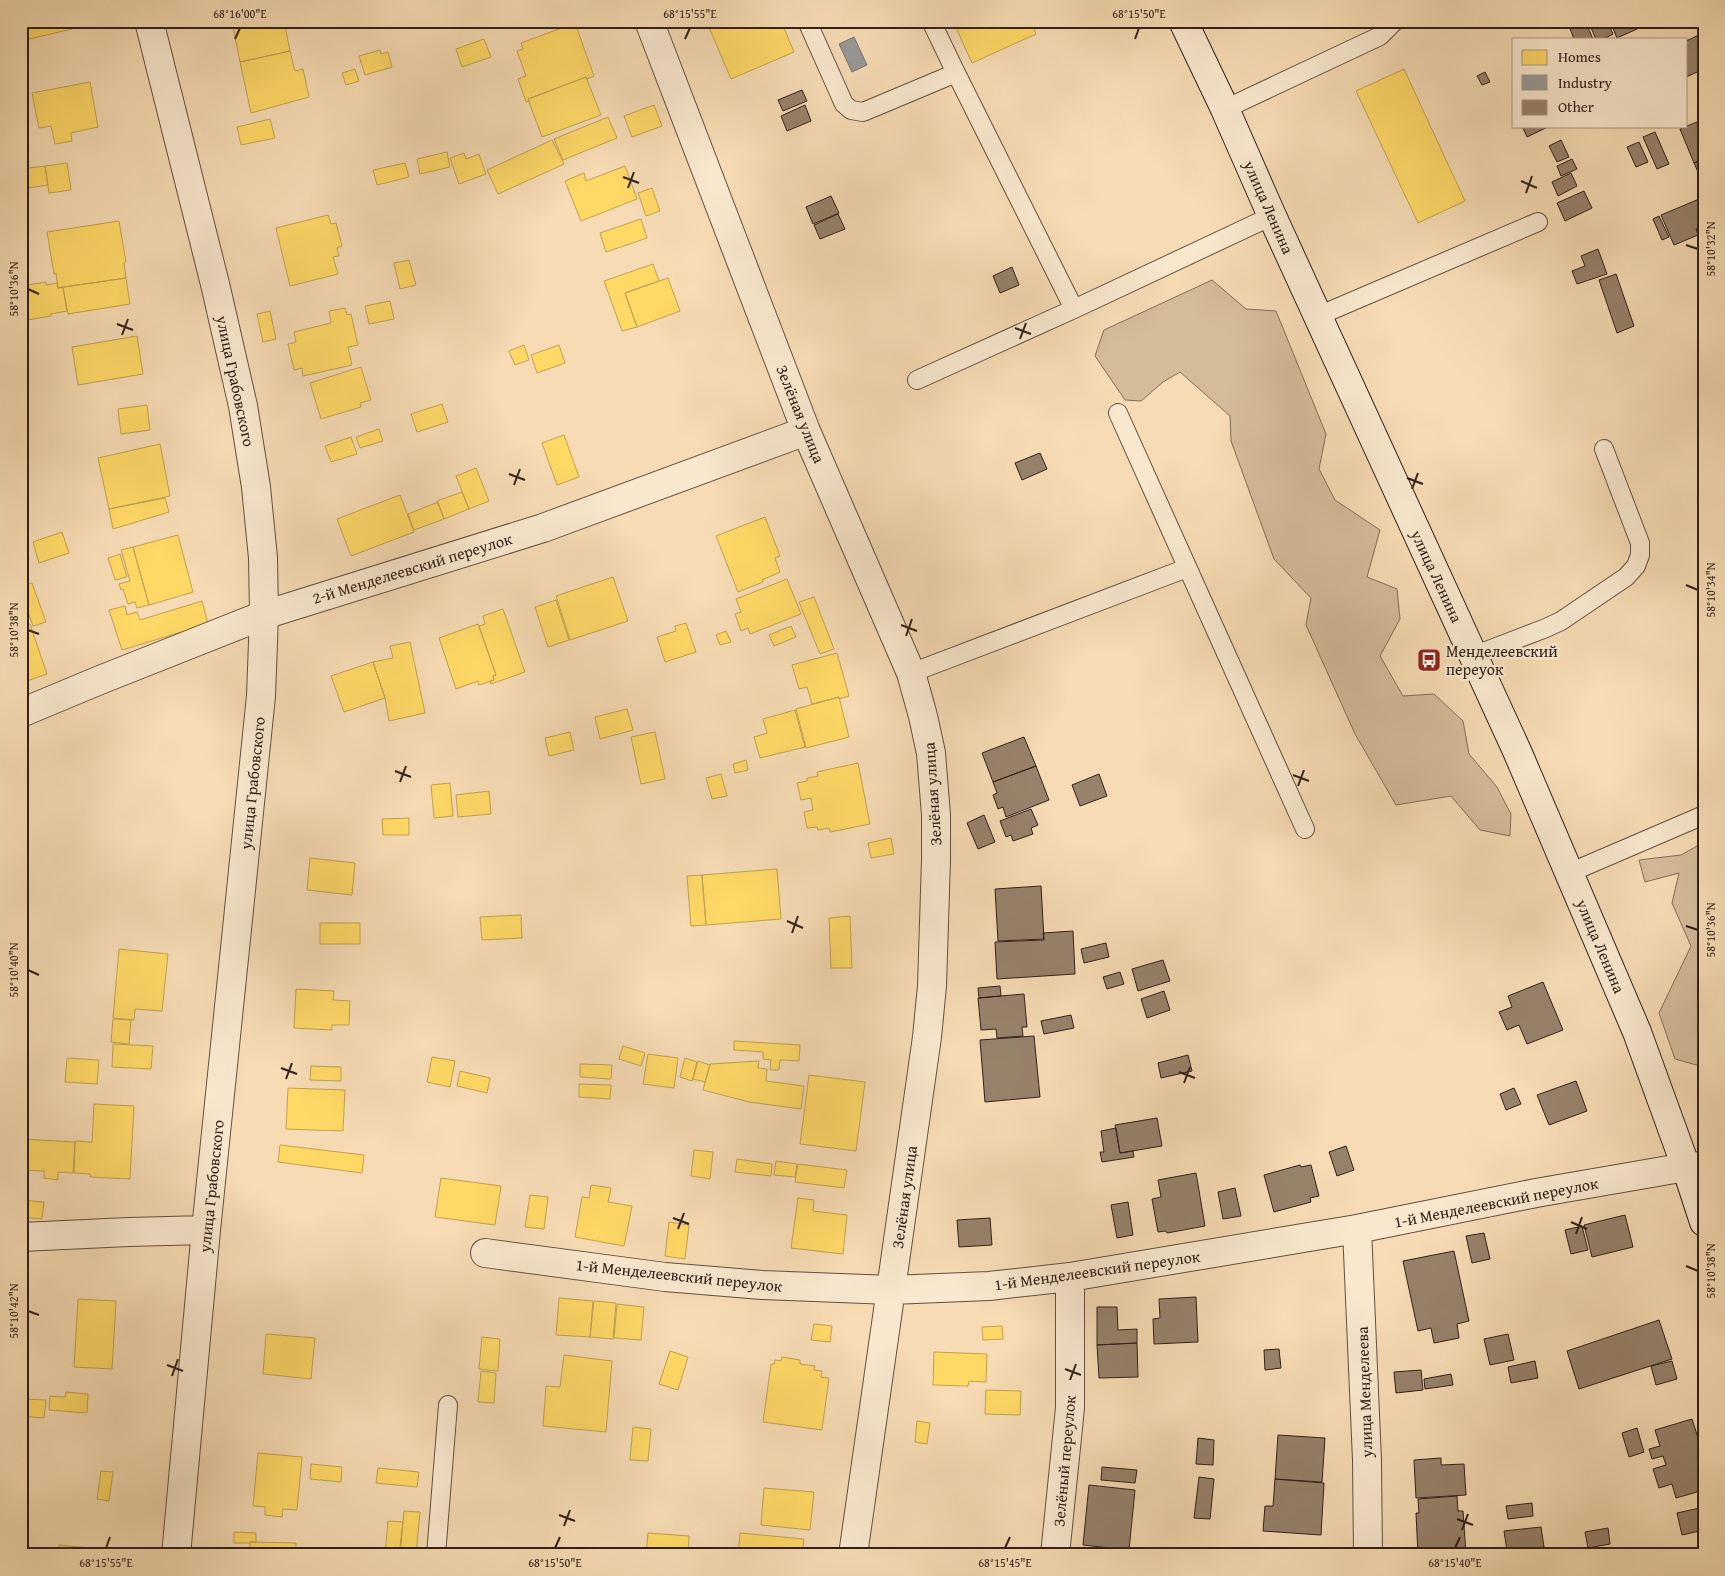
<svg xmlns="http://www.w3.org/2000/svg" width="1725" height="1576" font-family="'Gentium Book Plus',serif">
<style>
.green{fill:#d4bb9a;stroke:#826e5a}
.homes{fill:#ffd966;stroke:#c1a250}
.industry{fill:#999;stroke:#7a7573}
.building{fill:#97826b;stroke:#30211b}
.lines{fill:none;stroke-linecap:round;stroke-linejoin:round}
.service-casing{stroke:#625041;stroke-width:20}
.minor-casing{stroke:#625041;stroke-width:30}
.secondary-casing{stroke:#30211b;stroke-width:30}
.service{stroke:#f9e8ce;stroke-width:18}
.minor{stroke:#f9e8ce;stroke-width:28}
.secondary{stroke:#f9e8ce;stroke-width:28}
.ticks{fill:none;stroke:#30211b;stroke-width:2}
.labels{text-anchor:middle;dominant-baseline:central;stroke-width:5;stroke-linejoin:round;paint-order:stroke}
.street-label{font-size:16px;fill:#30211b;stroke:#f9e8ce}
.poi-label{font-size:16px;fill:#30211b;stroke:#f9e8ce;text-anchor:start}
.neatline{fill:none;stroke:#30211b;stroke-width:2}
.ticks-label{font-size:12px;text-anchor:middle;fill:#30211b}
</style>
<rect width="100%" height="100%" fill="#f6dbb4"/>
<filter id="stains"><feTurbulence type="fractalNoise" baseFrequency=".004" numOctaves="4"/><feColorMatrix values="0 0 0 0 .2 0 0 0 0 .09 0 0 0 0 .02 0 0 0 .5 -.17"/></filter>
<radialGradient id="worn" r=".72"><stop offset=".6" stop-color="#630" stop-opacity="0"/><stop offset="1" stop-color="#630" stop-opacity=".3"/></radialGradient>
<path class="green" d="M1212 280 1246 309 1276 311 1326 434 1319 469 1335 500 1380 530 1367 577 1397 589 1400 619 1380 656 1403 696 1434 694 1463 721 1469 754 1497 787 1511 814 1510 836 1480 830 1451 796 1396 805 1355 734 1306 625 1311 598 1274 559 1231 441 1230 416 1180 372 1163 382 1141 401 1125 400 1095 356 1104 330Z
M1704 842V1120L1699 1112 1700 1066 1675 1059 1659 1013 1691 946 1672 903 1679 873 1645 882 1639 860 1681 855Z"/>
<path class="homes" d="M21 21H70L72 29 21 41Z
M237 21H284L290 51 240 62 232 22Z
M698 21H781L794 52 731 79 708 25 701 29Z
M953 21H1031L1036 34 972 63Z
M575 23 594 76 587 79 586 77 528 99 529 101 526 102 518 79 526 76 517 51 523 49 521 43Z
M484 39 491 57 462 67 456 49Z
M380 50 381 54 388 52 392 67 365 75 359 56Z
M290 51 295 71 303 69 309 97 251 113 240 62Z
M355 69 359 81 346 85 342 73Z
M1404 69 1465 201 1418 223 1356 91Z
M586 77 601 115 542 137 528 99Z
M90 82 98 127 71 133 72 141 55 144 51 126 39 128 32 93Z
M654 105 662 126 632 137 624 116Z
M608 117 617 138 563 160 554 139Z
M270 119 275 138 241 145 237 127Z
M552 140 564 164 498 194 487 170Z
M447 152 450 167 420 174 417 159Z
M464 153 466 159 479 154 486 174 459 184 450 158Z
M67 163 71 190 49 193 45 166Z
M405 163 409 177 377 185 373 170Z
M45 166 48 185 21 189V169Z
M625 166 637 199 581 221 565 181 584 173 586 181Z
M652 188 660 211 646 216 638 193Z
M328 215 331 224 336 223 342 246 337 248 339 256 333 257 338 274 290 286 276 228Z
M641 219 647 238 606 252 600 233Z
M119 221 126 262 124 263 126 278 58 288 56 273 54 274 47 232Z
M409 260 416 285 400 289 394 263Z
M653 264 659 281 625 293 637 327 622 331 604 281Z
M126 278 130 304 68 314 63 287Z
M668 278 680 311 637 327 625 293Z
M46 282V285L57 283 58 288 63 287 67 311 51 314V316L22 321 21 286Z
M390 301 394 319 369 324 365 306Z
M345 308 347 315 351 314 358 345 348 347 352 365 303 376 302 368 294 370 288 344 296 342 294 332 331 323 329 311Z
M270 311 276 339 263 342 257 314Z
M137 336 143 374 78 385 72 347Z
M524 345 529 360 515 365 509 351Z
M559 345 565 363 537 373 531 355Z
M361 367 371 400 360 403 361 407 321 419 310 383Z
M442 404 448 422 417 432 411 414Z
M147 405 150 430 121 434 118 409Z
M379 429 383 441 360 448 356 437Z
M564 435 579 477 557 485 542 443Z
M351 437 357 454 331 462 325 446Z
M160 444 170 496 109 509 98 458Z
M476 468 489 501 469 509 456 476Z
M462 492 469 509 444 519 437 501Z
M400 495 414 532 351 556 337 519Z
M165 498 169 512 113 529 109 509Z
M438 502 444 519 414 530 408 514Z
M765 517 780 556 775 558 780 572 762 580 763 582 738 592 716 536Z
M62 532 69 553 39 563 33 542Z
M178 535 193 592 149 605 133 547Z
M21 538 29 560 21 563Z
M133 547 149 605 137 608 135 602 128 604 123 589 121 590 119 584 130 581 121 550Z
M120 554 127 577 115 580 108 558Z
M613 577 628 621 570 640 556 596Z
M787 579 801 614 750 634 748 628 741 631 735 614 741 612 736 599Z
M32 583 46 622 33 626 21 592V586Z
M814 597 834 649 820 654 799 602Z
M556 600 569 640 548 647 535 607Z
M202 601 208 624 122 650 109 610 125 606 127 615 137 612 140 620Z
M503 609 525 672 491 684 490 681 494 680 493 676 496 675 479 626 485 624 483 616Z
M686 623 696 652 665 662 657 637 676 631 675 626Z
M30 624 47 674 21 683V627Z
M478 624 496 675 493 676 494 680 479 685 478 681 456 689 439 638Z
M791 626 796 637 774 646 769 635Z
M726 631 731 642 720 645 716 635Z
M410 642 425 713 389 721 385 698 373 662 393 658 390 646Z
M837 653 849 696 839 699V697L812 704 807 687 799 689 792 665Z
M373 662 385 698 344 712 331 676Z
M839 697 849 737 806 748 796 709Z
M627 709 633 730 600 739 595 717Z
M795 710 805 747 760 758 754 737 767 733 763 719Z
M570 732 574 750 549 756 545 738Z
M655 732 665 779 641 784 631 737Z
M746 760 748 770 735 773 733 764Z
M858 763 870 824 830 832 829 828 818 830 817 827 807 828 804 812 813 810 811 798 801 800 797 783 807 781V778L818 776 817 772Z
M721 774 727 796 712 799 706 778Z
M450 783 453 816 434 818 431 785Z
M489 791 491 814 458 817 456 795Z
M409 818V835H383L382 819Z
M891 838 894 854 871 858 868 843Z
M310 858 355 863 352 895 307 890Z
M777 869 781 919 706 925 702 875Z
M702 875 706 925 691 926 687 876Z
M521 915 522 938 482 940 480 917Z
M850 916 852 968H831L829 918Z
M320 923H360V944H320Z
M119 949 168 954 162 1011 135 1009 134 1020 113 1018Z
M296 989 334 991 333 1000 350 1001 349 1025H332V1030L294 1028Z
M113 1019 131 1020 129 1044 111 1042Z
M734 1041 800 1045 799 1061 780 1060 779 1070H770L771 1060 763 1059V1052L734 1050Z
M113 1044 153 1046 151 1069 112 1067Z
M623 1046 645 1053 641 1066 619 1059Z
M648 1054 678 1058 674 1088 643 1084Z
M432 1057 455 1061 450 1087 427 1082Z
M67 1058 99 1060 97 1084 65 1082Z
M685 1058 697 1062 692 1081 680 1077Z
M698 1061 710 1065 705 1082 693 1079Z
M759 1061 758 1068 767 1069 766 1081 804 1086 801 1109 749 1102 703 1090 710 1064Z
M580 1064 612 1065 611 1079 580 1077Z
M311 1066 341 1067V1081L310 1080Z
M460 1071 490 1078 487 1093 457 1086Z
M809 1075 865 1082 856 1151 800 1144Z
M579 1084 611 1085 610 1099 579 1097Z
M288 1088 345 1090 343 1131 286 1129Z
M94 1104 134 1106 130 1179 90 1177V1174L74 1173 75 1141 92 1142Z
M21 1139 75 1142 73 1173 58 1172V1180L44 1178V1171L21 1170Z
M280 1145 364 1155 362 1173 278 1162Z
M694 1150 713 1152 710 1179 691 1176Z
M737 1159 772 1164 771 1176 735 1172Z
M776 1161 797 1164 795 1177 774 1175Z
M798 1164 847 1170 844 1188 795 1182Z
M441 1178 501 1186 495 1225 435 1217Z
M591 1185 611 1188 608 1202 632 1206 624 1246 575 1237 582 1197 589 1198Z
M530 1195 548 1197 544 1229 525 1227Z
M798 1198 814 1200 813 1211 847 1215 843 1254 791 1248Z
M21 1200 44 1202 42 1219 21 1217Z
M669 1222 689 1225 685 1259 665 1256Z
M559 1298 593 1301 590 1337 556 1335Z
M78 1299 116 1301 112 1369 74 1367Z
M594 1301 616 1303 613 1339 590 1337Z
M617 1304 644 1307 641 1340 614 1338Z
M814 1324 832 1326 830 1342 811 1340Z
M1002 1326 1003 1339 983 1340 982 1327Z
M266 1334 315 1338 311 1379 263 1374Z
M482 1337 500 1339 498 1371 479 1369Z
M670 1351 688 1357 678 1390 659 1384Z
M934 1352 987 1354 986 1382 969 1381 968 1386 933 1385Z
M564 1355 612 1361 606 1432 543 1426 546 1386 560 1387Z
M782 1357 800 1360V1364L815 1366 814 1370 822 1371 821 1377 829 1378 822 1430 763 1422 771 1364H774L775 1360 781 1361Z
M481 1371 496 1373 494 1403 478 1402Z
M986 1390 1021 1391 1020 1415 985 1414Z
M66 1392 88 1394 87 1413 49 1410 50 1396 65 1397Z
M21 1399 46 1400 44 1418 21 1416Z
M917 1421 930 1423 927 1444 915 1442Z
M633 1427 651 1429 648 1461 630 1460Z
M258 1453 302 1457 297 1510 283 1509 282 1517 265 1515V1507L253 1506Z
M311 1464 342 1467 341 1482 310 1479Z
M378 1468 419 1472 417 1487 376 1483Z
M101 1471 113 1472 109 1501 97 1499Z
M764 1488 814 1492 810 1530 761 1525Z
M404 1511 420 1512 416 1555H400Z
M388 1521 403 1522 399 1555H385Z
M234 1532 256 1533V1542H250V1543H234Z
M648 1533 689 1536 688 1555H646Z
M740 1533 804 1539 802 1555H738Z
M250 1542 296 1543V1555H250Z
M59 1545 101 1549 100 1555H58Z
M1003 1548 1035 1552V1555H1002Z"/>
<path class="industry" d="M854 37 867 65 852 72 839 44Z"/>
<path class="building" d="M1579 21H1585L1593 39H1574L1569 26Z
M1588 21H1607L1613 34 1604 39H1596Z
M1610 21H1647L1648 24 1617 38Z
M1699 35 1704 45V69L1686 77V41Z
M1485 72 1490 82 1482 85 1477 76Z
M802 90 807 101 783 111 778 100Z
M805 105 811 121 787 131 781 116Z
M1704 119V159L1694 163 1680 129Z
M1522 126H1550L1527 137Z
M1655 132 1669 164 1657 169 1643 137Z
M1561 140 1569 157 1557 162 1549 146Z
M1639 142 1648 162 1636 167 1627 147Z
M1572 159 1577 169 1561 176 1557 166Z
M1704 159V185L1694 163Z
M1571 173 1577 186 1558 196 1552 182Z
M1584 191 1592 208 1565 221 1557 203Z
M831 196 839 213 813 224 806 207Z
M1704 197V226L1696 229 1698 235 1674 245 1661 215Z
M838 214 845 229 820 239 814 225Z
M1659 216 1669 237 1662 240 1653 219Z
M1598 249 1607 274 1577 284 1572 271 1585 266 1581 256Z
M1012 267 1019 285 1000 293 993 276Z
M1616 274 1634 326 1617 333 1599 280Z
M1040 453 1047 469 1022 480 1015 463Z
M1431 650 1437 665 1425 670 1419 655Z
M1024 737 1036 766 993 782 982 753Z
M1036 766 1049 800 1006 817 1003 807 998 809 993 795 997 793 993 782Z
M1099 774 1107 796 1080 806 1072 785Z
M1031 809 1038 825 1031 828 1033 834 1013 841 1011 835 1006 837 1000 821Z
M984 815 995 842 978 849 967 823Z
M1041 886 1044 939 998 941 995 889Z
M1073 931 1075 974 997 979 995 942 1044 940 1043 933Z
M1106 943 1109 957 1084 963 1081 949Z
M1163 960 1170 981 1138 991 1132 969Z
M1120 972 1124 984 1107 989 1103 977Z
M1543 982 1563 1030 1527 1044 1519 1025 1507 1030 1499 1012 1512 1007 1508 996Z
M1000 986 1001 996 979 998 978 988Z
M1164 991 1170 1010 1147 1018 1141 999Z
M1024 994 1027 1027H1022L1023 1036 997 1038 996 1029 981 1030 978 998Z
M1071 1015 1074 1028 1044 1034 1041 1021Z
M1034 1036 1040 1097 985 1102 980 1040Z
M1188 1055 1192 1071 1161 1078 1158 1063Z
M1576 1081 1587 1111 1549 1125 1537 1095Z
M1514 1088 1521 1104 1506 1110 1500 1094Z
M1157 1118 1162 1146 1120 1153 1115 1125Z
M1116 1128 1120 1153 1133 1151 1134 1157 1102 1162 1100 1152H1104L1101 1131Z
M1346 1146 1354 1170 1337 1176 1329 1152Z
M1300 1165 1301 1167 1311 1165 1319 1196 1310 1198 1311 1202 1274 1212 1264 1175Z
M1196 1173 1205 1226 1167 1233 1166 1231 1158 1232 1152 1199 1161 1197 1158 1180Z
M1235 1188 1241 1216 1223 1219 1218 1192Z
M1128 1202 1133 1235 1117 1238 1111 1205Z
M1625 1215 1633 1247 1592 1257 1584 1225Z
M990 1218 992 1245 959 1247 957 1220Z
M1582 1226 1588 1250 1571 1254 1565 1230Z
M1484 1233 1490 1259 1472 1263 1466 1236Z
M1454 1251 1469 1321 1457 1324 1459 1338 1434 1343 1431 1328 1418 1331 1403 1261Z
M1196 1297 1198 1342 1154 1344 1153 1319 1160 1318 1159 1299Z
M1097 1307H1117L1118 1330 1137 1329V1343L1097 1345Z
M1659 1320 1672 1359 1579 1389 1567 1351Z
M1508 1334 1514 1360 1490 1365 1484 1339Z
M1137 1343 1138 1377 1099 1378 1097 1345Z
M1279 1349 1281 1368 1265 1370 1264 1350Z
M1535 1361 1538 1378 1511 1383 1508 1367Z
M1672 1361 1677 1379 1656 1385 1651 1366Z
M1421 1370 1423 1390 1396 1393 1394 1372Z
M1451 1374 1453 1385 1425 1389 1424 1379Z
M1692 1419 1704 1457V1490L1676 1498 1672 1484 1659 1488 1653 1469 1666 1465 1663 1456 1652 1459 1649 1449 1660 1446 1655 1430Z
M1637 1428 1644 1452 1629 1457 1622 1433Z
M1278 1435 1325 1438 1322 1482 1275 1479Z
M1198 1438 1214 1440 1213 1465 1196 1464Z
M1441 1458V1465L1464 1464 1466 1495 1416 1498 1414 1460Z
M1102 1467 1137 1470 1135 1483 1101 1480Z
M1199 1477 1214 1479 1210 1519 1194 1518Z
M1275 1479 1324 1483 1321 1535 1263 1531 1265 1506H1273Z
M1089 1485 1135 1490 1129 1550 1083 1545Z
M1457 1496 1458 1511H1463L1466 1554 1418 1555 1416 1513H1419L1418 1499Z
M1532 1503 1533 1516 1508 1519 1506 1506Z
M1704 1507V1530L1682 1535 1677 1513Z
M1541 1527 1544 1547 1507 1551 1504 1531Z
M1608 1528 1610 1544 1588 1548 1585 1532Z"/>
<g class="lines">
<g class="service-casing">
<path id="service" d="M807 21 844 104 851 110 863 112 956 73
M1225 109 1380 36 1395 21
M1074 309 1272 216
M1318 316 1538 222
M917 380 1074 309 956 73 931 21
M1118 413 1305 829
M1473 656 1546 628 1561 621 1626 577 1636 566 1640 555V543L1604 449
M911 673 1187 568
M1569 873 1704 815
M436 1555 448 1405"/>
</g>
<g class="minor-casing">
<path id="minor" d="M149 21 215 284 243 406 256 487 263 558 264 615 261 696 206 1230 176 1555
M649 21 806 431 911 673 923 716 931 753 936 815V860L932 986 927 1037 853 1555
M21 713 100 680 264 615 543 528 806 431
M1357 1229 1367 1460 1368 1555
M21 1237 129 1232 206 1230
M485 1253 665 1277 762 1285 891 1290 989 1286 1070 1277 1357 1229 1536 1193 1686 1167 1704 1166
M1055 1555 1070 1408V1277"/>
</g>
<g class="secondary-casing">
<path id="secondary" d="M1183 21 1225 109 1272 216 1517 751 1637 1032 1686 1167 1704 1222"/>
</g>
<use href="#service" class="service"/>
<use href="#minor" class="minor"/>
<use href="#secondary" class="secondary"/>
</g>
<path class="ticks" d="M235 39 240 28M685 39 690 28M1135 39 1139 28M623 177 639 183M1521 181 1537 188M628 188 634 172M1526 193 1532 176M1686 245 1698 249M28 289 39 294M117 324 133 330M1015 328 1031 334M122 335 128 319M1020 339 1026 323M509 474 525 480M1407 478 1423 484M514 485 520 469M1412 489 1418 473M1686 585 1698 590M901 625 917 631M28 630 39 634M906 636 912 619M395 771 411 777M1293 775 1309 781M400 782 406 766M1298 786 1304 770M787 921 803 928M1686 926 1698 930M792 933 798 916M28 970 39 975M281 1068 297 1074M1179 1072 1195 1078M286 1079 292 1063M1184 1083 1190 1067M673 1218 689 1224M1571 1222 1587 1229M678 1229 684 1213M1576 1234 1582 1217M1686 1266 1698 1271M28 1311 39 1315M167 1365 183 1371M1065 1369 1081 1375M172 1376 178 1359M1070 1380 1076 1364M559 1515 575 1521M1457 1519 1473 1525M564 1526 570 1510M1462 1530 1468 1514M106 1548 110 1537M555 1548 560 1537M1005 1548 1010 1537M1455 1548 1460 1537"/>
<defs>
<g id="bus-square" transform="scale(1.25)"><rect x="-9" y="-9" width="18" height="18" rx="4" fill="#8f2418" stroke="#f9e8ce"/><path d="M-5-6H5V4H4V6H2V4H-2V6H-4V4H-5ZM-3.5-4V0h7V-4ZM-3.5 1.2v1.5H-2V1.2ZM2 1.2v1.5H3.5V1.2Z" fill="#fff"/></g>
</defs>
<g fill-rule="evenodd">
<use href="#bus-square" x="1429" y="660"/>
</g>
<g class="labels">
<g class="street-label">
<text transform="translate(1269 207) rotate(66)">улица Ленина</text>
<text transform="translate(236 381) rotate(78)">улица Грабовского</text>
<text transform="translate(801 414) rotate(68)">Зелёная улица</text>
<text transform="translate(412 568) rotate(-17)">2-й Менделеевский переулок</text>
<text transform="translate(1437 576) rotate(65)">улица Ленина</text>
<text transform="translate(252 783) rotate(-84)">улица Грабовского</text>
<text transform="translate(932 794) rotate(-94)">Зелёная улица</text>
<text transform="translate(1601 946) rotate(67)">улица Ленина</text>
<text transform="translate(211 1186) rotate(-84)">улица Грабовского</text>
<text transform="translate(904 1197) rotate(-82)">Зелёная улица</text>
<text transform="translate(1496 1202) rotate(-11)">1-й Менделеевский переулок</text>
<text transform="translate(1097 1270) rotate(-8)">1-й Менделеевский переулок</text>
<text transform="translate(679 1275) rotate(6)">1-й Менделеевский переулок</text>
<text transform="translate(1364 1392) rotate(-92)">улица Менделеева</text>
<text transform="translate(1064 1461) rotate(-85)">Зелёный переулок</text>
</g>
<g class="poi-label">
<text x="1446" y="651">Менделеевский<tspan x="1446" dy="18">переуок</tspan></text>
</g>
</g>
<rect width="1725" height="1576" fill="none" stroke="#f6dbb4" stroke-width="55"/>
<rect x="1512" y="38" width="175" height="90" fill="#f9e8ce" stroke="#a99886"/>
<rect x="1522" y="50" width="25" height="15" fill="#ffd966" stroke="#a99886"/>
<text x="1558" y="62" font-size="15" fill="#30211b">Homes</text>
<rect x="1522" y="75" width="25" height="15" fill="#999999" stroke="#a99886"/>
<text x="1558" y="88" font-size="15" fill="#30211b">Industry</text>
<rect x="1522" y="100" width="25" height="15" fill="#97826b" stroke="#a99886"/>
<text x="1558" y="112" font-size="15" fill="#30211b">Other</text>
<rect x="28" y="28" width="1670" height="1520" class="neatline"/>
<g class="ticks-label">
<text x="240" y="18">68°16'00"E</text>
<text x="690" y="18">68°15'55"E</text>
<text x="1139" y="18">68°15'50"E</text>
<text transform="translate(1711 249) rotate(-90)" y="4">58°10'32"N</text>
<text transform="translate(14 289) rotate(-90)" y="4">58°10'36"N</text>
<text transform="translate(1711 590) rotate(-90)" y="4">58°10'34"N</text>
<text transform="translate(14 630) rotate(-90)" y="4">58°10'38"N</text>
<text transform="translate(1711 930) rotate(-90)" y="4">58°10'36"N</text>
<text transform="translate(14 970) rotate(-90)" y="4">58°10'40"N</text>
<text transform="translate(1711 1271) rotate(-90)" y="4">58°10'38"N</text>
<text transform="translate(14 1311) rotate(-90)" y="4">58°10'42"N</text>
<text x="106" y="1567">68°15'55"E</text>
<text x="555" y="1567">68°15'50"E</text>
<text x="1005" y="1567">68°15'45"E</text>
<text x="1455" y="1567">68°15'40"E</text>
</g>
<rect width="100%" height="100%" filter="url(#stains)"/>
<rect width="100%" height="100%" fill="url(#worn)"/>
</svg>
